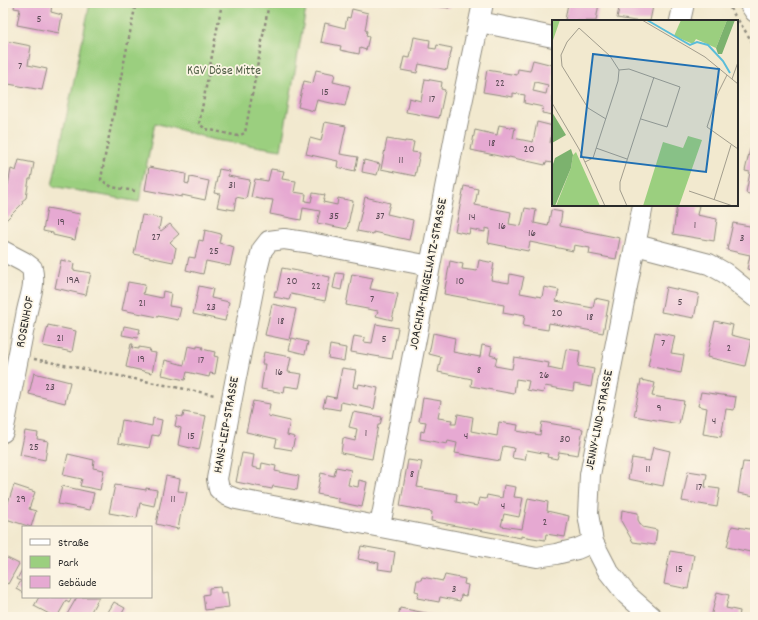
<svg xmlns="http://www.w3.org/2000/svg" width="758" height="620" font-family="Dekko,sans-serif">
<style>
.green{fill:#9bcf7f;stroke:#637d55}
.building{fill:#e6a9d2;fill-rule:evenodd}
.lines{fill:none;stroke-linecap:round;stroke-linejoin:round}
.minor-casing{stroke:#8e8a7d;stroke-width:22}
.path{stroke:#8e8a7d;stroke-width:2.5;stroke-dasharray:3 3;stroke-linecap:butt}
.minor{stroke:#fff;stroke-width:20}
.labels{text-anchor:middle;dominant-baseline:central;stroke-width:3.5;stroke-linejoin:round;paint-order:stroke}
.number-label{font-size:11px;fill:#5a4a55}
.park-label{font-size:13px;fill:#4d5c44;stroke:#fcf5e5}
.street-label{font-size:13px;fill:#2b2b2b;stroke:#fcf5e5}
.inset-river{fill:none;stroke:#5abdd9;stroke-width:2}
.inset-road{fill:none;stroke:#a29d8d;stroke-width:1}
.view{fill:#1f6fb2;fill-opacity:0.15;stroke:#1f6fb2;stroke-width:2}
.inset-edge{fill:none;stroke:#2b2b2b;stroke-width:2}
</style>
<rect width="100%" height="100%" fill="#fcf5e5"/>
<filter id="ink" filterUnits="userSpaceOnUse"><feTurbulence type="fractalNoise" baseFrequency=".025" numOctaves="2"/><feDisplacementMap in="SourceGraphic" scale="8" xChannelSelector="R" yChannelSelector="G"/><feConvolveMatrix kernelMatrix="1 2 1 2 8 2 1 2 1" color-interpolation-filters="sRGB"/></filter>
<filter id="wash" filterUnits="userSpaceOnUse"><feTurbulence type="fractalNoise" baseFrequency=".012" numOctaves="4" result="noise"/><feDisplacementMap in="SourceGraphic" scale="16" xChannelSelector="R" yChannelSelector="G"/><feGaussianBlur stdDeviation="0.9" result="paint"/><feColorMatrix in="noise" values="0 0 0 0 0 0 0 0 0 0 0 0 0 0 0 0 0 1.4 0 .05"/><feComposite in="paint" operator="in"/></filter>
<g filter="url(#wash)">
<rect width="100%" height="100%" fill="#f2e9cf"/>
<path class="green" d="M90 3H307L281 150 215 140 155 123 139 202 52 186Z"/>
<g id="blocks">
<path class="building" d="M15 3H52L51 12 62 15 59 33 17 25 20 9 14 8Z
M430 3H450L449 8 429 5Z
M526 3H537L536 6Z
M568 3H599L596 21H571L565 20Z
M620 3H639L653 6 650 21H635L617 18Z
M352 9 368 13 365 30 367 31 366 36 369 37 366 50 360 48 359 54 340 50 341 46 321 42 325 23 345 28 347 17 350 18Z
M414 37 430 40 429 48 436 49 437 45 452 48 447 70 419 64 417 73 401 70 404 57 410 58Z
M6 41 31 46 28 65 47 69 42 90 3 83V56Z
M533 60 553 65V115L542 113 543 107 524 103 525 95 513 93V97L483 92 487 70 517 75 518 69 530 71ZM535 82 548 85 546 94 533 91Z
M316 70 335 74 333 82 350 86 345 106 317 100 314 111 298 107 304 81 313 83Z
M425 79 442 82 441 89 445 90 439 118 406 112 409 98 421 101Z
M325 122 346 126 340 154 358 157 355 171 337 167 338 161 306 154 310 138 321 141Z
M537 122 553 126 550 143 553 144V163L546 162 545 165 509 157 508 158 471 150 475 130 497 135 499 125 515 128 513 138 533 142Z
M387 139 405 142V141L414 142 412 152 420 153 415 176 381 169Z
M750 149 755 151V188L753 195 746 193 750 172 745 171Z
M19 160 34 163 31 179H29L26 198 22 201 23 203 3 223V190L8 185 11 169 16 171Z
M364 160 380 164 377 175 362 172Z
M149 167 186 174 185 183 189 184 190 177 209 181 205 200 182 195V197L145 190Z
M219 169 229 171 228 176 250 180 246 199 236 197 234 210 217 207 220 194 214 193Z
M271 169 284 171 282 179 296 181 294 192 306 194 305 201 311 202 313 193 325 195 323 202 337 205 338 198 353 201 347 229 317 223 320 211 303 208 301 220 270 214 273 200 265 199V200L251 197 255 179 268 181Z
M464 186 478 189 475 205 511 212 509 224 521 226 525 208 536 210 534 223 548 226 551 210 562 212 560 226 620 238 616 259 589 254 590 248 574 245 573 251 530 242 528 251 488 243 490 229 485 228V232L470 229 469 234 455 231Z
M365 197 390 203 387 214 413 220 409 240 373 232V234L357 231Z
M677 205H699L697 215 717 219 714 241 673 234Z
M47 208 80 214 75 240 53 235V233L43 231Z
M142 215 161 218 159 229 161 231 170 224 179 234 170 242 176 248 173 262 134 254Z
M733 223 755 227V271L747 269 750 255 727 250Z
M205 230 221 234 219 243 234 247 230 266 206 261 203 274 186 270 189 257 195 258 199 240 203 241Z
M61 260 74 263 73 270 91 273 86 295 55 288Z
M479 260 494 263 491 280 509 283 510 274 524 277 520 293 542 297 544 287 559 290 556 301 593 308 595 298 609 301 603 333 549 323 548 330 523 326 525 315 514 313V315L503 313 504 305 444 294 450 261 463 264 462 269 477 271Z
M282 268 330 277 325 301 291 294 289 300 274 297 275 291H277Z
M336 273 344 274 341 290 333 288Z
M352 274 373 278 370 289 398 294 392 320 376 316 378 311 346 305Z
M128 282 145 285 143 294 162 298 163 291 171 293 169 306 181 308 178 320 158 316V317L122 310Z
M199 286 213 289 211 298 229 302 225 321 193 314Z
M666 287 699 294 694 318 661 312Z
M272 304 296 309 289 340 265 335Z
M715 321 733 325 731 335 751 340 745 366 707 357Z
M376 324 398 328 392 359 351 352 354 336 365 338 364 342 372 343Z
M48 325 76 331 72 352 43 346Z
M124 326 140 329 138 338 122 335Z
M655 332 675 336 671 353 684 355 681 373 648 366Z
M433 333 455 338 453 352 480 357 482 345 492 347 490 355 497 357 495 366 512 369 514 357 549 363 548 368 562 371 566 349 580 351 578 366 594 369 591 387 574 384 573 391 545 386 543 393 527 390 529 381 516 379 514 394 471 386 472 379 438 372 441 357 429 354Z
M292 338 308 342 305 354 289 350Z
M131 344H133L132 348 139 349V347L150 349 149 352 156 353 152 373 126 367Z
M330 345 346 348 344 361 328 358Z
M188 346 197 348V346L203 347 202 349 215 352 214 356 218 357 215 374 210 373 209 377 187 372 185 380 162 375 165 360 184 365Z
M264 352 291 357 288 372 302 374 299 388 285 386 284 393 261 389 265 364H262Z
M342 368 356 370 353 387 358 388 359 384 378 388 374 409 341 402 340 410 323 407 326 396 336 398Z
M34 373 70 382 65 403 29 394Z
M641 380 655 383 652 396 684 401 679 424 634 416Z
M701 392 736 397 734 410 726 409 721 437 703 434 707 408 698 406Z
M423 398 441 401 438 418 452 420 451 424H456L458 414 473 417 471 431 497 436 499 422 518 425 517 431 540 435 542 422 583 429 578 455 559 452 557 459 547 457 548 454 527 450 525 460 512 458 514 448 503 446 500 461 455 453 457 443 448 441 447 444 420 439 421 431 424 432 426 422 419 421Z
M253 401 270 404 268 416 290 421 287 435 295 437 292 450 275 447 277 439 246 432Z
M184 412 206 416 199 450 178 445 181 428 175 426 177 416 183 417Z
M353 412 382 417 380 425H378L372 459 341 453 343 438 355 441 357 429 349 427Z
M153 418 162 420 159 436 152 435 149 448 118 443 122 420 152 426Z
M25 431 38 433 37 439 48 441 45 460 20 455Z
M653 447 670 451 663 486 628 479 632 458 650 461Z
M242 453 254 455 252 467 261 469 262 463 276 466 275 471 299 476 297 490 273 486 272 489 236 482Z
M68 454 94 460 93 468 104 470 100 490 80 486 82 479 63 475Z
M408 460 422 462 417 487 457 494 456 502 477 506 479 498 486 499 487 495 502 498 504 485 516 487 514 497 523 498 519 517 504 514 501 526 522 529 528 498 548 502 547 511 569 516 565 537 546 534 545 540 521 536V538L431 521 432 512 400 506Z
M743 462 755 463V496L738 493Z
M336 467 351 470 348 485 358 487 359 480 367 482 362 507 338 502V498L317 494 321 473 334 476Z
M688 471 707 474 705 487 720 489 717 507 682 501Z
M166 476 180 479 178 491 187 492 184 507H182L178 529 156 524Z
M14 485 35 492 29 509 36 511 31 527 3 518Z
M115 485 146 490V488L157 490 154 506 140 503 137 518 109 513Z
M62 486 94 493 90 510 58 504Z
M622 510 638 513V520L642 527 657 530 655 545 633 542 621 521Z
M732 526 755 530V553L727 547Z
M361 546 395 552 392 571 378 569 379 563 358 559Z
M670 551 694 555 688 589 664 584Z
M3 556 19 564 8 584 3 581Z
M23 568V593L16 589 21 581 17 579Z
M445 575 465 579 464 584 468 585 466 596 461 595 460 601 440 597 439 602 417 598 419 592 415 591 417 580H421L422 577 443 581Z
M220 587 221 593 227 592 229 607 205 610 203 595 209 594V588Z
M717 592 729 595 726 608 740 611 739 617H711Z
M39 597H72L69 603 66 601 57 617H55L34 606Z
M77 597H99L88 617H68L66 616Z
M114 602 125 608 120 617H105Z
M400 608 441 616V617H398Z
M260 614 261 617H249V616Z"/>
</g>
</g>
<g filter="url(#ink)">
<use href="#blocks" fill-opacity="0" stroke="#8e8a7d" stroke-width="1"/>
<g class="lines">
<g class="minor-casing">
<path id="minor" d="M749 3 755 12
M680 21 684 3
M480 22 553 37
M643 205 590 475 588 514 593 542 608 571 627 595 652 617
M636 245 709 264 725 273 755 297
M3 251 24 262 32 268C36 287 29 298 26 316 19 355 11 393 3 432
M430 266 305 242 284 239 269 241 262 250 257 270 232 398 217 479 219 489 226 495 236 499 537 557 556 554 577 549 593 542
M380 526 455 136 483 3"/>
</g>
<path class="path" d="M222 3 199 124 206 129 238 136 245 133 269 3
M727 3 735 16
M738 20 755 46
M135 191 112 187 101 180 104 161 136 3
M34 359 215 395"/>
<use href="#minor" class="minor"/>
</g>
</g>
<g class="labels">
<g class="number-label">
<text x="39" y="20">5</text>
<text x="20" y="67">7</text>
<text x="500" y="84">22</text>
<text x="325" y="93">15</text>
<text x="432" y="100">17</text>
<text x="492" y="144">18</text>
<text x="529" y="150">20</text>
<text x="401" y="161">11</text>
<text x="232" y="186">31</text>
<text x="334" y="217">35</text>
<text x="380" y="217">37</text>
<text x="472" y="218">14</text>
<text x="61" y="223">19</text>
<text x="695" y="226">1</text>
<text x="502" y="227">16</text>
<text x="532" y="234">16</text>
<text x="156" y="238">27</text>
<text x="742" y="239">3</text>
<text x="214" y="252">25</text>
<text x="73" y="281">19A</text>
<text x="292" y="282">20</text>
<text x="460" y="282">10</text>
<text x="316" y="287">22</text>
<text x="372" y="300">7</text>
<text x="680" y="303">5</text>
<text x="142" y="304">21</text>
<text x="211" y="308">23</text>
<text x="557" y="314">20</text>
<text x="590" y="318">18</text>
<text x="281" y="322">18</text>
<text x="60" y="339">21</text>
<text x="384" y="340">5</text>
<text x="663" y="344">7</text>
<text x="729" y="349">2</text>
<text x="141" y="360">19</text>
<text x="201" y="361">17</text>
<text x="479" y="371">8</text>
<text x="279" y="373">16</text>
<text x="544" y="376">26</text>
<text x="50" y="388">23</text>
<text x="659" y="409">9</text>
<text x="714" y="422">4</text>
<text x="366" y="434">1</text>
<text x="191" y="437">15</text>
<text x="466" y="437">4</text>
<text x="565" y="440">30</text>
<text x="34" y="448">25</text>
<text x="648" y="470">11</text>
<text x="412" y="475">8</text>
<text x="699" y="488">17</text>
<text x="21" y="500">29</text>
<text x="173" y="500">11</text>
<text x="503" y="507">4</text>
<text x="545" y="523">2</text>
<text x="679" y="570">15</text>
<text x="454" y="590">3</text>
</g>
<g class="park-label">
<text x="224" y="71">KGV Döse Mitte</text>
</g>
<g class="street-label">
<text transform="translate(429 274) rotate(-79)">JOACHIM-RINGELNATZ-STRASSE</text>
<text transform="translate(26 322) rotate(-79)">ROSENHOF</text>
<text transform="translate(600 420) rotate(-79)">JENNY-LIND-STRASSE</text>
<text transform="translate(227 425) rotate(-80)">HANS-LEIP-STRASSE</text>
</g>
</g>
<g transform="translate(552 20)">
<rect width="186" height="186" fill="#f2e9cf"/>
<path d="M0 0H8L0 23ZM129 0H175L164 28 144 19 141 24 122 16ZM136 116 150 120 127 186H91L111 122 131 128ZM24 132 48 186H4L19 148 21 135Z" fill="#9bcf7f"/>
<path d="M175 0H183L170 34H166L164 28ZM0 92 14 115 0 123ZM19 129 21 135 19 148 3 186 0 185V147L3 138Z" fill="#7cb26e"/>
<path class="inset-river" d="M95 0 138 25 145 22 156 25 171 41 178 53"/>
<path class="inset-road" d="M90 0 153 37 186 64M67 50 77 49 128 67 115 107 89 99M175 55 166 73 155 107 186 129M180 59 186 42M0 83 27 129 53 186M44 128 75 139M33 142 41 138 66 61 67 50 58 36 27 8 15 22 9 35 10 46 36 88 54 99M137 171 181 186M162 180 179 125M75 186 68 170V162L102 57"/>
<path class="view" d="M41 34 167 49 154 152 29 137Z"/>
<rect width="186" height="186" class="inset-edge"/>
</g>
<rect width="758" height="620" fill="none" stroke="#fcf5e5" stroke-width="16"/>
<rect x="22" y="526" width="130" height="72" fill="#fcf5e5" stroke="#a8a49b"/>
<rect x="30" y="539" width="20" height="6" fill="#ffffff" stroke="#a8a49b"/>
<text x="58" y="546" font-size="12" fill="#2b2b2b">Straße</text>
<rect x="30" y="556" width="20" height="12" fill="#9bcf7f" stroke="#a8a49b"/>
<text x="58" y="566" font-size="12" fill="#2b2b2b">Park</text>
<rect x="30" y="576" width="20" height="12" fill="#e6a9d2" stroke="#a8a49b"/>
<text x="58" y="586" font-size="12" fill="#2b2b2b">Gebäude</text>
</svg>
